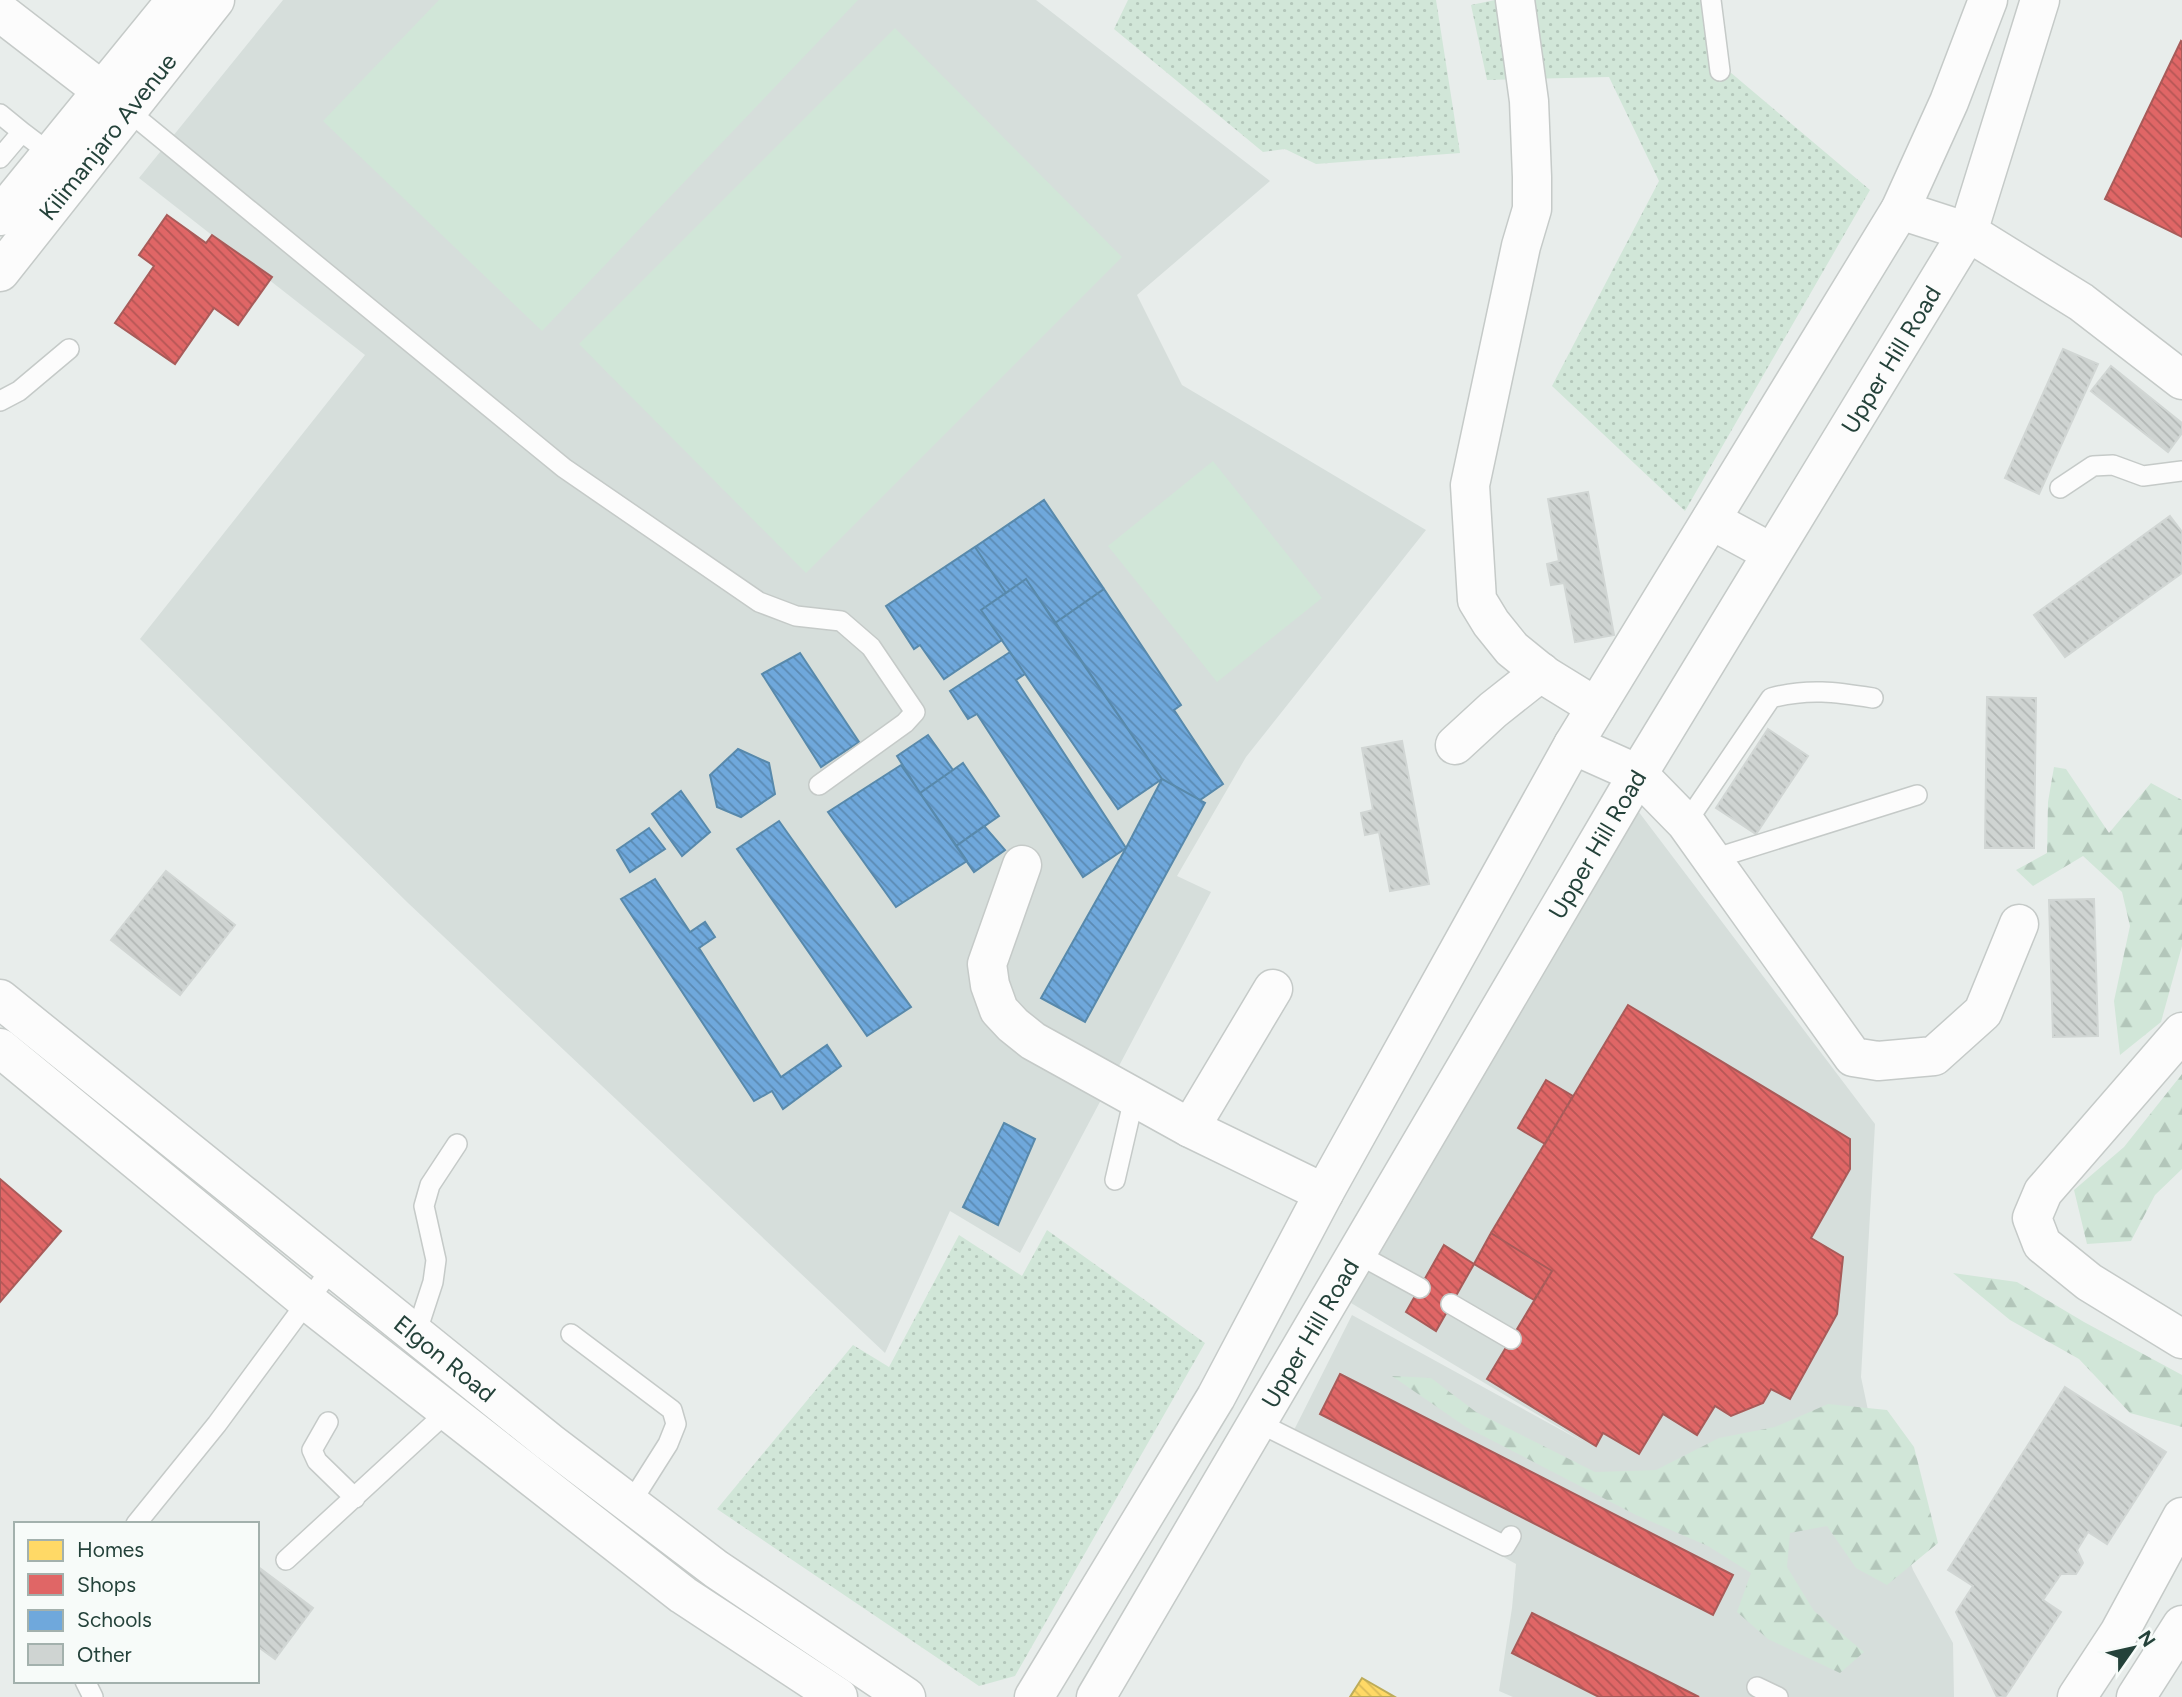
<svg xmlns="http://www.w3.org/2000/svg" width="2182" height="1697" font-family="Figtree,sans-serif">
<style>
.built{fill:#d6dedb}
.grass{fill:url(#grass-dots)}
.forest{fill:url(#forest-firs)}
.pitch{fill:#d1e6d8}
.homes{fill:url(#homes-back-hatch);stroke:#bdac59;stroke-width:2}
.shops{fill:url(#shops-back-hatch);stroke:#a85b59;stroke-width:2}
.schools{fill:url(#schools-back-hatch);stroke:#5889ab;stroke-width:2}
.building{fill:url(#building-back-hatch);stroke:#d1d6d4;stroke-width:2}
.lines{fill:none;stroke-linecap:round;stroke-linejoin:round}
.service-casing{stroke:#c5cac8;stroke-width:22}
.minor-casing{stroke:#c5cac8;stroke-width:41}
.tertiary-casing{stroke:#c5cac8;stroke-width:41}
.service{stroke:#fcfcfc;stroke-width:19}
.minor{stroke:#fcfcfc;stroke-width:38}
.tertiary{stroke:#fcfcfc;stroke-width:38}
.labels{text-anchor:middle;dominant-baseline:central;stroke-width:7;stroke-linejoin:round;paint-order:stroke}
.street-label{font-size:24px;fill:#24423a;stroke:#f7fbf9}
</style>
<defs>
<pattern id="grass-dots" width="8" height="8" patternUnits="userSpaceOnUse" patternTransform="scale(1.75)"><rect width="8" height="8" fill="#d1e6d8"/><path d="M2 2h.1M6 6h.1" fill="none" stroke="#b3c6ba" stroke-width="1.8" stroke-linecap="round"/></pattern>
<pattern id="forest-firs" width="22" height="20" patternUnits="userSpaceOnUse" patternTransform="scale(1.75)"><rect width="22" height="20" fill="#d1e6d8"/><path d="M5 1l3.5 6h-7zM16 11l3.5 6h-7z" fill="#b3c6ba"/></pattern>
<pattern id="homes-back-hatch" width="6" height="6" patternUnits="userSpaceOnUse" patternTransform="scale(1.75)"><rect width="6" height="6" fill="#ffd966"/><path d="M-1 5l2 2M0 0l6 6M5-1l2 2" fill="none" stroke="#dabb59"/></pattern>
<pattern id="shops-back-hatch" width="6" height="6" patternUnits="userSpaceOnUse" patternTransform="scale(1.75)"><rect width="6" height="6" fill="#e06666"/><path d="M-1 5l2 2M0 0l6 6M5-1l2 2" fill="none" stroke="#b55655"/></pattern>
<pattern id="schools-back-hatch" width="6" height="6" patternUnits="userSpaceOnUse" patternTransform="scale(1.75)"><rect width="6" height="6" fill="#6fa8dc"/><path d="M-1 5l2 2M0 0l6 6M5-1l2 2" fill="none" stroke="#5b8ab3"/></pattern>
<pattern id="building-back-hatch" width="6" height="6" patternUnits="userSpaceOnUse" patternTransform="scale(1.75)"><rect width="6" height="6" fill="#cfd4d2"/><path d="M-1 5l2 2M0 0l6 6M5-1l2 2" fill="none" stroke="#b2b7b5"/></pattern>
</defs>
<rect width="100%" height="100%" fill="#e8edeb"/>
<path class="built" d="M283 0H1036L1270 181 1137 295 1182 385 1426 530 1246 757 1177 876 1211 892 1020 1253 950 1211 885 1353 407 902 140 639 365 355 139 178Z
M1632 803 1875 1124 1861 1377 1880 1467 1913 1570 1953 1643 1954 1697H1513L1499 1691 1512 1608 1516 1564 1290 1438 1352 1315 1585 1443 1351 1303Z"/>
<path class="grass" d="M1128 0H1436L1460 153 1316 164 1285 149 1263 152 1114 29Z
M1495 0H1710L1730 72 1870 190 1685 511 1552 386 1659 181 1609 77 1487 80 1471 5Z
M1047 1230 1205 1343 1015 1676 979 1686 717 1509 853 1345 889 1367 959 1235 1022 1276Z"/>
<path class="forest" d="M2054 767 2066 769 2109 833 2151 783 2182 800V946L2161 1022 2120 1055 2114 1001 2130 926 2122 892 2083 856 2033 886 2016 870 2047 853 2048 802Z
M2182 1074V1169L2155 1195 2131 1241 2087 1244 2074 1190 2124 1147Z
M1953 1273 2017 1282 2084 1322 2182 1375V1427L2130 1413 2079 1359 2010 1320Z
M1392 1376 1431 1378 1476 1412 1595 1472 1656 1470 1719 1438 1775 1427 1828 1404 1887 1410 1914 1447 1938 1543 1887 1585 1856 1568 1827 1526 1790 1533 1787 1567 1814 1611 1864 1652 1840 1673 1768 1639 1737 1612 1751 1573 1708 1546 1636 1515 1466 1427Z"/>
<path class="pitch" d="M439 0H858L542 331 323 121Z
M895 28 1122 257 806 573 579 344Z
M1213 461 1322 598 1217 682 1108 546Z"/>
<path class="homes" d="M1362 1678 1395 1697H1350Z"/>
<path class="shops" d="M2181 41 2182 42V237L2105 199Z
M167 215 206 243 212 235 272 277 238 325 214 308 175 364 115 323 154 266 139 255Z
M1628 1005 1850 1139V1169L1811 1238 1843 1257 1837 1314 1790 1399 1771 1389 1763 1403 1731 1416 1715 1406 1697 1435 1663 1414 1639 1454 1603 1433 1596 1446 1487 1379 1552 1271 1491 1233Z
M1546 1080 1573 1096 1545 1144 1518 1128Z
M0 1179 61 1231 0 1302Z
M1491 1233 1552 1271 1534 1300 1474 1264Z
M1444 1245 1474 1264 1436 1331 1406 1312Z
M1340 1374 1733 1575 1713 1615 1320 1414Z
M1532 1613 1699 1697H1599L1512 1653Z"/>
<path class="schools" d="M1044 500 1104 589 1055 623 1026 579 1006 593 975 547Z
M975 547 1006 593 981 610 1002 640 944 679 920 645 914 649 886 606Z
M1026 579 1162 779 1118 809 981 610Z
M1104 589 1181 705 1174 710 1223 784 1200 800 1162 779 1055 623Z
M1010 652 1025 674 1016 680 1126 848 1083 877 977 714 968 719 950 691Z
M800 653 859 742 821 767 762 674Z
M928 735 953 770 920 793 897 756Z
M738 749 769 763 775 794 741 817 717 807 710 775Z
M963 763 999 816 956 846 920 793Z
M901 765 967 861 896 907 828 812Z
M1162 779 1205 803 1085 1022 1041 998 1126 848Z
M681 791 710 832 682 856 652 814Z
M779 821 911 1007 867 1036 737 849Z
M984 826 1005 850 974 872 956 846Z
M649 828 665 849 630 872 617 850Z
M655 879 690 932 705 922 715 937 699 948 781 1077 827 1045 841 1066 783 1109 772 1091 754 1101 621 899Z
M1004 1123 1035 1139 998 1225 963 1207Z"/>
<path class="building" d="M2063 349 2098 364 2039 494 2005 478Z
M2111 366 2182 423V433L2168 452 2091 391Z
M1588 492 1614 635 1575 642 1564 583 1551 585 1547 564 1559 561 1548 499Z
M2170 516 2182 532V573L2065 657 2034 615Z
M1987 697 2036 698 2034 848H1985Z
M1768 729 1808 756 1756 834 1716 808Z
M1402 741 1429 884 1390 891 1379 832 1365 835 1361 813 1373 810 1362 748Z
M166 871 235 925 180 995 111 940Z
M2094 899 2098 1036 2053 1037 2049 900Z
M2065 1387 2166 1452 2107 1544 2088 1532 2077 1550 2083 1563 2076 1574H2061L2043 1600 2061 1612 2005 1697H1997L1956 1612 1973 1586 1948 1570Z
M257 1566 313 1608 275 1659 257 1646Z"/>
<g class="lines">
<g class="service-casing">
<path id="service" d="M1711 0 1720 71
M127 110 564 468 759 602 796 616 841 621 871 647 915 712 905 723 819 785
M0 114 22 132
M0 158 22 132 51 154
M0 401 19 391 69 349
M2060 488 2093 466 2113 465 2143 476 2182 471
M1686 823 1771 698C1808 688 1836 692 1873 698
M1713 859 1917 795
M1115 1180 1134 1098
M1356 1253 1420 1288
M1451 1304 1511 1339
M416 1334 433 1282 436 1260 424 1206 430 1185 457 1144
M571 1334 672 1410 676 1424 668 1444 630 1504
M328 1422 312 1450 317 1461 355 1498
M1257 1422 1505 1546 1511 1536
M136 1524 217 1424 332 1268
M286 1560 448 1411
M85 1681 93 1697
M1757 1687 1778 1697"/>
</g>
<g class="minor-casing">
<g id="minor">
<path d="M1515 0 1529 101 1532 177V209L1521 246 1470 485 1477 600 1491 623 1512 649 1544 675 1596 707"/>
<path d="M0 12 123 107"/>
<path d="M1900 210 1968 232 2081 302 2182 380"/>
<path d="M0 216 176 0"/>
<path id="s1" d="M0 272 215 0"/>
<path d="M1455 745 1493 710 1541 672"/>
<path d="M1573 745 1638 774 1686 823 1853 1057 1878 1061 1934 1056 1983 1012 2019 924"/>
<path d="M1022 865 987 964 990 985 999 1010 1013 1025 1033 1041 1190 1128 1324 1193"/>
<path d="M2182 1032 2043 1192 2032 1218 2042 1244 2089 1282 2182 1339"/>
<path d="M1190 1128 1273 989"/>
</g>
</g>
<g class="tertiary-casing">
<g id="tertiary">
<path d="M1711 520 1772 553"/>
<path id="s2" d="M0 999 549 1442 716 1569 906 1697"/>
<path d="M0 1048 307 1301 683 1595 838 1697"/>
<path d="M1034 1697 1216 1397 1324 1193 1573 745 1900 210 1949 102 1988 0"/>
<path id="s3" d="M1096 1697 1638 774 1968 232 2040 0"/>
<path d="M2077 1697 2119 1633 2182 1517"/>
<path d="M2136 1697 2182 1625"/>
</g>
</g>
<use href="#service" class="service"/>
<use href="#minor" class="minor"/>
<use href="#tertiary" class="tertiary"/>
</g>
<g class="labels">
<g class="street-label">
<text stroke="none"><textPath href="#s1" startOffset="173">Kilimanjaro Avenue</textPath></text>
<text stroke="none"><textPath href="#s3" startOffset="1556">Upper Hill Road</textPath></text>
<text stroke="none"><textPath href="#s3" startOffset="989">Upper Hill Road</textPath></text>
<text stroke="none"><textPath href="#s3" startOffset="422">Upper Hill Road</textPath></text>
<text stroke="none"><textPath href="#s2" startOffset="572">Elgon Road</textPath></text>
</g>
</g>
<rect x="14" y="1522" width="245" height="161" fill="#f7fbf9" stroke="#a3b1ad" stroke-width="2"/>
<rect x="28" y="1540" width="35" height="21" fill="#ffd966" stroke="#a3b1ad" stroke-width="2"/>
<text x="77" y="1557" font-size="21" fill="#24423a">Homes</text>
<rect x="28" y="1574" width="35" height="21" fill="#e06666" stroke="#a3b1ad" stroke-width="2"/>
<text x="77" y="1592" font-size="21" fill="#24423a">Shops</text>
<rect x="28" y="1610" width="35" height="21" fill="#6fa8dc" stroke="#a3b1ad" stroke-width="2"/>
<text x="77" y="1627" font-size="21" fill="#24423a">Schools</text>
<rect x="28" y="1644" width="35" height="21" fill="#cfd4d2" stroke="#a3b1ad" stroke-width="2"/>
<text x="77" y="1662" font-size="21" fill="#24423a">Other</text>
<g transform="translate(2133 1648) rotate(56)" stroke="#f7fbf9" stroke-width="5" paint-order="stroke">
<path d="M0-5L12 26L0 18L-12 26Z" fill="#24423a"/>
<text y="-10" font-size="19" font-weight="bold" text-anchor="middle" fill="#24423a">N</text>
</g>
</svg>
